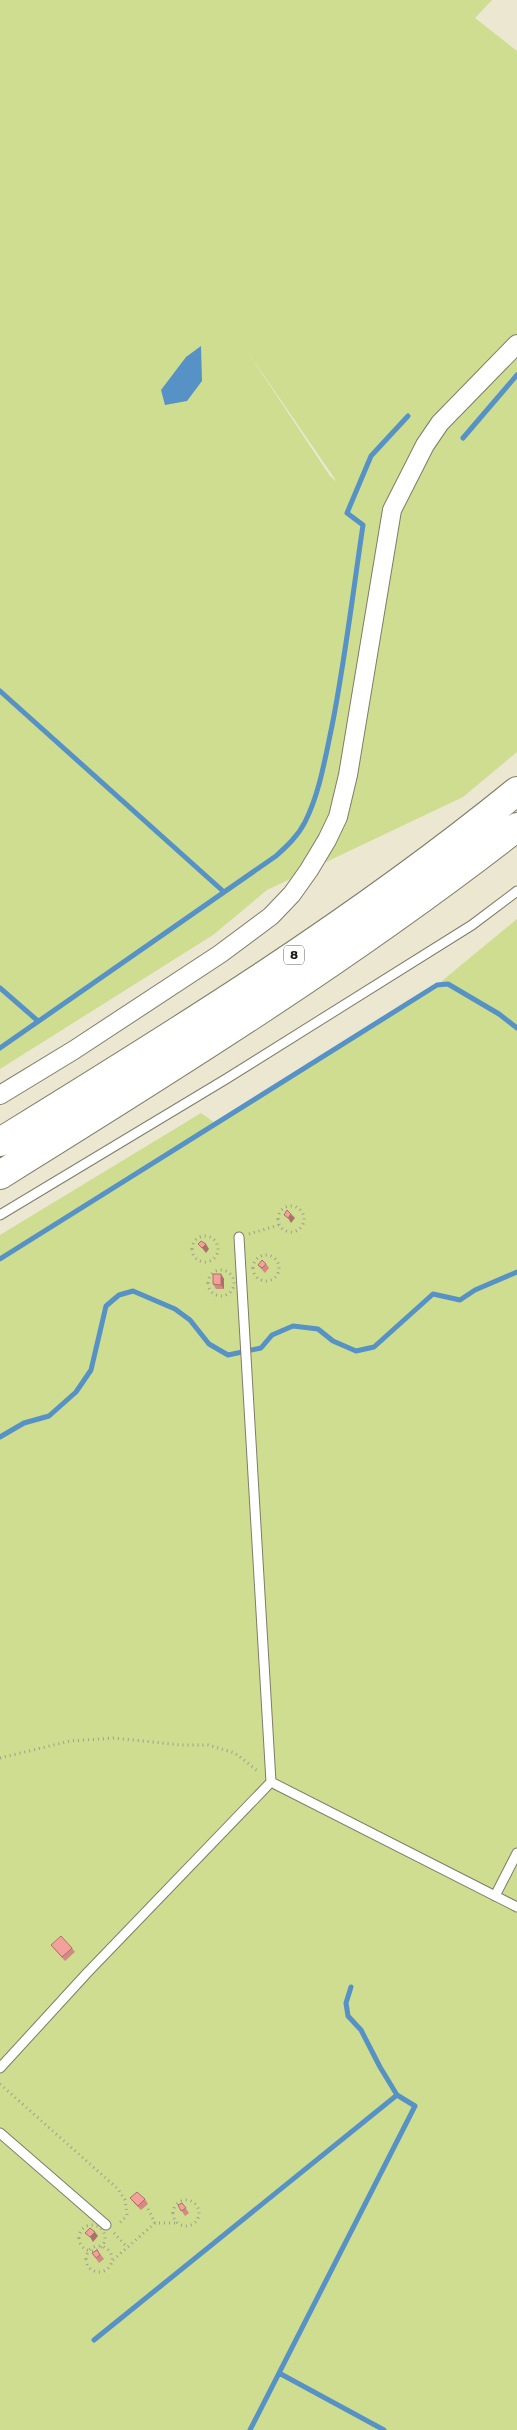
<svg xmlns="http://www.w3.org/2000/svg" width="517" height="2430" font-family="Rubik,sans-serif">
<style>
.green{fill:#cedd90;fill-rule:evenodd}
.water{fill:#5692c6}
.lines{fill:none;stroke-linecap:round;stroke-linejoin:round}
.stream{stroke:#5692c6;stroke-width:5}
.service-casing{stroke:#807c68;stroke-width:11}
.minor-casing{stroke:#807c68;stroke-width:20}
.trunk-casing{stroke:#807c68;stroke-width:30}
.path{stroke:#a19e8d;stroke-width:3;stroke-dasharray:1 4;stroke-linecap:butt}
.service{stroke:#fff;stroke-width:9}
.minor{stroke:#fff;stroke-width:18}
.trunk{stroke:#fff;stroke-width:28}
.wall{fill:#d38a85}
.shaded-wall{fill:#ac716c}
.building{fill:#f5a19b;stroke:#ac716c}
.labels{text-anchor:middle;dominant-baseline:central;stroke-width:4.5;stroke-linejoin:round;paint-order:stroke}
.shield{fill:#fff;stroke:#5f5f59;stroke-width:1}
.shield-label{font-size:12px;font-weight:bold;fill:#1b1a12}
</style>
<rect width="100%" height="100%" fill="#ebe7d1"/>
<path class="green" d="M0 0H492L475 18 517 51V752L463 797 267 890 213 935 0 1069ZM243 345 337 482 330 476Z
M517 919V2430H0V1235L201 1113 215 1123 437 985Z"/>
<path class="water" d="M201 346 202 381 187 401 165 405 161 390 186 357Z"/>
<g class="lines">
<path class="stream" d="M463 438 517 375
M0 691 224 892
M0 988 38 1021
M0 1048 276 856C287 846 298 836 305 822 320 792 325 758 332 726 345 660 353 592 363 525L347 513 371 456 408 416
M0 1259 437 985 448 984 499 1014 517 1028
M0 1437 24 1423 49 1416 76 1392 91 1370 106 1306 119 1295 133 1291 175 1309 190 1320 209 1344 228 1355 261 1348 272 1335 293 1326 318 1329 333 1341 356 1351 374 1347 433 1294 460 1300 475 1290 517 1272
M94 2340 397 2095
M279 2373 384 2430
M250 2430 415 2106 397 2095 380 2067 361 2030 348 2016 346 2003 351 1987"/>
<g class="service-casing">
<path id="service" d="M0 1215 226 1079 472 925 517 891
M271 1782 517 1907
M495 1896 517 1853
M0 2068 87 1973 271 1782 239 1237
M0 2133 106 2225"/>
</g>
<g class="minor-casing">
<path id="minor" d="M0 1095 74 1050 220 954 271 916 292 894 309 870 327 840 338 817 348 775 392 510 425 445 440 423 517 344"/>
</g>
<g class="trunk-casing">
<path id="trunk" d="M0 1142C177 1033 355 923 517 791
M0 1175C177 1065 353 955 517 827"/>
</g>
<path class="path" d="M278 1219a13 13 0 1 1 26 0a13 13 0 1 1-26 0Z
M249 1234 279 1225
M192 1249a13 13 0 1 1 26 0a13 13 0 1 1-26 0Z
M253 1268a13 13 0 1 1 26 0a13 13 0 1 1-26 0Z
M208 1283a13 13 0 1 1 26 0a13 13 0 1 1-26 0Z
M0 1758 70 1741 114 1738 181 1745H208L235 1753 259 1772
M0 2084 118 2189 125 2200 127 2215 118 2225
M173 2213a13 13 0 1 1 26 0a13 13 0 1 1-26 0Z
M148 2209 155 2223
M79 2238a13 13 0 1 1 26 0a13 13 0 1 1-26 0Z
M114 2233 127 2247
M86 2259a13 13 0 1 1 26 0a13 13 0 1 1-26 0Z
M113 2260 155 2223H177"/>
<use href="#service" class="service"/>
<use href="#minor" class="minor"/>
<use href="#trunk" class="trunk"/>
</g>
<path class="wall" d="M266 1264 269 1268 265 1273 258 1265Z
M221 1274 224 1279V1289H216L213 1284Z
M51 1945 72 1948 75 1952 65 1961Z
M130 2198 145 2199 148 2204 141 2210 134 2203Z
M182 2203 189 2213 185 2216 178 2205Z
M97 2250 104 2259 99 2263 92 2253Z"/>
<path class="shaded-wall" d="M291 1214 295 1218 291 1223 288 1218Z
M206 1244 209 1249 206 1253 202 1248Z
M221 1274 224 1279V1289L221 1285Z
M95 2232 98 2236 93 2242 90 2237Z"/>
<path class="building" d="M287 1210 291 1214 288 1218 284 1215Z
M201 1241 206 1244 202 1248 198 1244Z
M262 1260 266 1264 262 1268 258 1265Z
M213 1274H221V1285L213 1284Z
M61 1936 72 1948 62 1957 51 1945Z
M137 2192 145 2199 138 2206 130 2198Z
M182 2203 186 2208 181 2211 178 2205Z
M90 2228 95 2232 90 2237 85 2233Z
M97 2250 100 2255 96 2258 92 2253Z"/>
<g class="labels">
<rect class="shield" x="284" y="945.5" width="20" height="19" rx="4"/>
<g class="shield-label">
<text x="294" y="955">8</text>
</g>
</g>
</svg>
